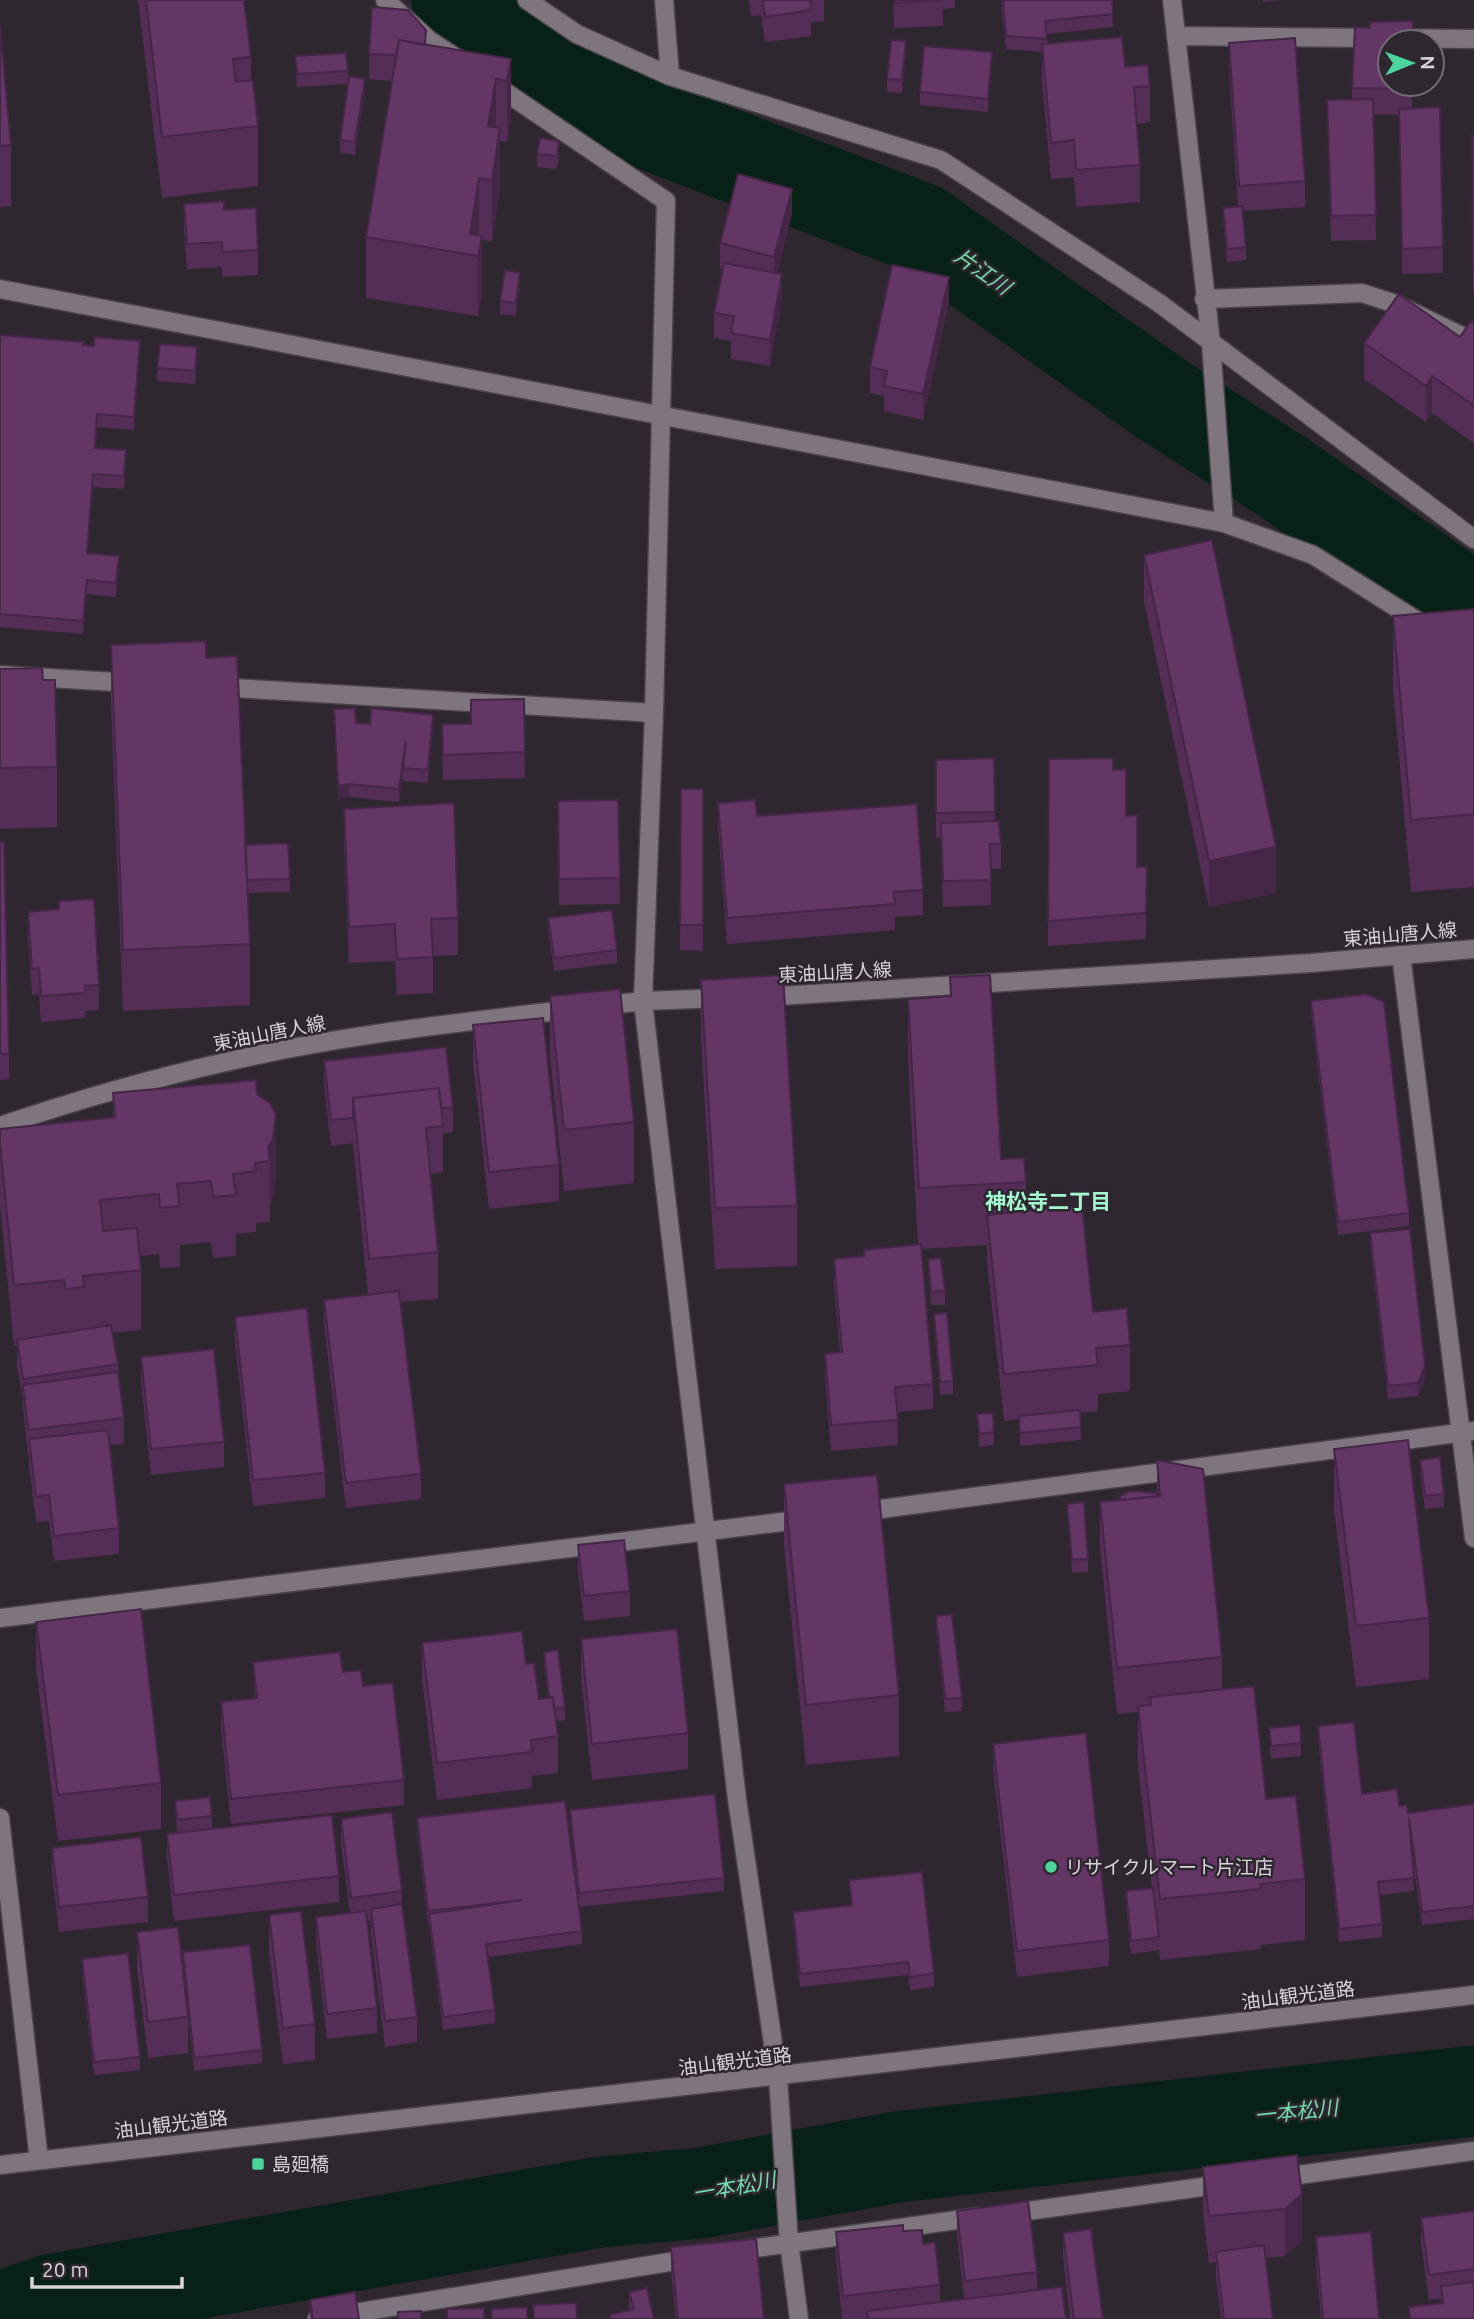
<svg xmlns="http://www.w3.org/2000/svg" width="1474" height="2319" font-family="Ubuntu,'Noto Sans JP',sans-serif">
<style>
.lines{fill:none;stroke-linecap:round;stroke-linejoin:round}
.river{stroke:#082116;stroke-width:91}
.minor-casing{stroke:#49434a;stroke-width:21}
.tertiary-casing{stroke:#49434a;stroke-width:21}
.secondary-casing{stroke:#49434a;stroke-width:21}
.minor{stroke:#7f757f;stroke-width:18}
.tertiary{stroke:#7f757f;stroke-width:18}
.secondary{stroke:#7f757f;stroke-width:18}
.wall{fill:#552e58}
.shaded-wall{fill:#452647}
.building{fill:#633666;stroke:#452647;stroke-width:2}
.poi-dot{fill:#4bd49b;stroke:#2f2730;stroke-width:2.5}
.labels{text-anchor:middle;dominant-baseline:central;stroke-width:5;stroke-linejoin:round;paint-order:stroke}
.street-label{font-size:19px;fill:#d8d3d8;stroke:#2f2730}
.poi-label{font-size:19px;fill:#d8d3d8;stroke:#2f2730;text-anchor:start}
.water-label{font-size:21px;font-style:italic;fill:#71deac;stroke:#2f2730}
.neighbourhood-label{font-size:21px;font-weight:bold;fill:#a4f8cf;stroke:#2f2730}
</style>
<rect width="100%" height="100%" fill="#2f2730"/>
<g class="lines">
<path class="river" d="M457 0 514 50 643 122 920 228 1163 400 1283 477 1474 610
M0 2317 53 2299 600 2202 701 2193 897 2157 1474 2091"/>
<g class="minor-casing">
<path id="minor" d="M385 0 429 40 458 59
M527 0 577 34 670 76 941 160 1159 303 1474 539
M664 0 670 76
M1172 0 1211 343 1224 523
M1176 36 1474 39
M492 83 666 201 654 713 643 1001 737 1799 778 2077 789 2243 799 2319
M1204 299 1362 293 1396 304 1474 342
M0 675 133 683
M217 687 654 713
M1401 955 1474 1538
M858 1512 1474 1431
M0 1618 806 1519
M0 1818 39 2160
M1276 2178 1474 2151
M1006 2214 1224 2184
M735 2251 978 2217
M317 2319 694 2258"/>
</g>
<g class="tertiary-casing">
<path id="tertiary" d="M0 289 1224 523 1313 555 1427 627
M0 2165 1474 1995"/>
</g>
<g class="secondary-casing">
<path id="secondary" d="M762 997 1311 963 1474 949
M601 1006 643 1001 723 998
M0 1126C74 1101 149 1079 226 1062 340 1035 457 1023 573 1009"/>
</g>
<use href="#minor" class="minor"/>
<use href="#tertiary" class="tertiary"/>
<use href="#secondary" class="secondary"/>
</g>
<path class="wall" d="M138 0H244L251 57V80L258 126V186L162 198Z
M749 0H824V21L811 22V36L765 42 761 15 751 16Z
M893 0H955V8L943 9V26L894 28Z
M1001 0H1112L1113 27 1047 34V44L1125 67 1150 86V122L1137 124 1140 165V202L1076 207 1074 177 1051 179 1042 81V52L1006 49Z
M1263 0H1282L1263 2Z
M0 25 11 145V206L0 207Z
M1229 43 1305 181V207L1242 211 1246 247V260L1227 262 1223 221V208L1238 207 1229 68Z
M426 45 511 59V119L507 142 500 141V188L492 242 482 240V297L478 316 366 298V237L392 81 369 79V54Z
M906 54 902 93 887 92V79Z
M295 56 348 71V84L297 87Z
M992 66 988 112 920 105V92Z
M1412 84V108L1443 247V273L1402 274 1399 115 1374 114 1376 240 1331 241 1327 100H1352V88Z
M365 92 355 155 340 153V140Z
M1472 135H1474V293H1473Z
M537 154H559L557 169 537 167Z
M184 204 224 210 258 250V275L222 277V267L187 269 184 230Z
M792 214 777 273 782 299 770 366 731 359V341L714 338V313L722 269H720V243Z
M520 286 516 316 500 314V301Z
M949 302 923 420 884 411V396L870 393V367Z
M1474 323V443L1432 413 1426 422 1364 379V343L1460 337Z
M0 335 84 345 140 354 134 430 97 427 96 448 126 463 124 489 93 487 88 553 119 569 116 597 87 594 83 634 0 627Z
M197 360 195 384 157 381V368Z
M1144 555 1276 893 1209 907 1144 601Z
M1474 609V887L1411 892 1393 688V616Z
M111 645 206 658 245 845 290 879V892L248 893 250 944V1005L123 1011 111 705Z
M0 669 43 680 57 767V827L0 829Z
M524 699 525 778 443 780 442 724H471Z
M334 709 356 723 433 728 428 783 403 781V772L399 802 349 797 338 799Z
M994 758 995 821 1001 844V869H991V905L943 907 941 838H936V760Z
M1049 759 1113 770 1126 816 1137 867 1147 892 1146 939 1048 946Z
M681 789H703V951L680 950Z
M618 800 620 904 559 905 558 801Z
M718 803 757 816 923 890V915L895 917V930L727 944 718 828Z
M344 809 458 918V955L433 956V993L397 995 395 961 349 963 344 846Z
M0 842 9 1054V1079L0 1080Z
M28 912 99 985V1010L85 1011V1018L41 1022 39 994 32 995 28 937Z
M548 918 617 950V963L554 971 548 931Z
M950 977 1001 1159 1026 1182V1211L1093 1312 1130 1345V1391L1098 1394V1411L1080 1413 1081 1440 1020 1446 1019 1419 1004 1421 987 1261V1245L921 1249 933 1384V1409L897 1412 898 1445 831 1451 825 1379V1354L840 1353 834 1284V1259L864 1256 918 1245 908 1059V999L950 996Z
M701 980 797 1206V1266L715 1269 701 1040Z
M550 996 634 1122V1183L564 1191 550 1057Z
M1311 1001 1409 1213V1226L1338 1235 1311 1014Z
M473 1025 559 1165V1201L489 1209 473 1062Z
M324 1061 453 1107V1132L443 1133V1172L430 1174 438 1252V1299L401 1302 421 1474V1499L346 1508 324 1325V1300L368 1294 353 1143 331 1146 324 1086Z
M113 1093 257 1095 276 1175 273 1199 270 1204V1222L256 1223V1232L236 1234V1256L213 1258 211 1242 180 1245V1267L160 1268 159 1254 140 1256 141 1270V1330L112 1333 118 1364V1372L124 1418V1444L110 1445 119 1528V1554L54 1561 49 1521 36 1522 29 1465V1456H28L23 1410V1400L17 1366V1346H14L0 1204V1129L113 1118Z
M1370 1233 1425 1380 1418 1396 1388 1399 1370 1246Z
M928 1259 945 1291V1305H931Z
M934 1314 953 1381V1394L940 1395 934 1327Z
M235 1317 325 1473V1498L253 1506 235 1342Z
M141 1357 224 1442V1467L151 1475 141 1382Z
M977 1414 994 1432V1445L979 1447Z
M1334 1449 1429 1618V1679L1356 1687 1334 1509Z
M1157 1460 1222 1657V1690L1266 1799 1305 1879V1940L1261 1945V1949L1160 1960 1159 1950 1131 1954 1126 1904V1891L1152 1888 1138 1766V1712L1117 1714 1100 1548V1502L1119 1500 1157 1493Z
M1420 1460 1444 1494V1507L1425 1509 1420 1473Z
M784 1484 899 1695V1756L806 1765 784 1545Z
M1067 1504 1088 1559V1572L1072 1573Z
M578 1545 630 1591V1616L584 1621 578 1570Z
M936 1616 962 1698V1711L945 1712 936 1629Z
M36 1622 161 1783V1829L58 1841 36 1668Z
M581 1639 688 1733V1769L592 1780 581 1676Z
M422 1643 526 1664 539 1699 548 1698 544 1665V1652L565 1707V1720L556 1721 558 1736V1773L532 1776V1788L437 1800 422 1679Z
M253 1662 343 1672 363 1686 404 1780V1805L231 1824 221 1728V1702L255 1698Z
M1318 1726 1362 1794 1399 1806 1408 1813 1474 1804V1919L1422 1925 1412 1856 1414 1891 1379 1895 1382 1924V1937L1339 1942 1318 1739Z
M1269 1728 1301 1743V1756L1271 1759Z
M993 1744 1109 1940V1966L1017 1977 993 1769Z
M175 1801 212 1816V1829L339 1876V1902L174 1921 167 1859V1834L177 1832Z
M570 1810 724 1878V1891L579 1907 570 1823Z
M417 1818 582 1931V1944L488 1957 495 2010V2023L443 2030 429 1924H428L417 1832Z
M341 1819 402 1891V1905L417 2017V2042L385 2047 371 1934V1921H368L377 2008V2033L327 2039 316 1943V1917L350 1913 341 1844Z
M52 1848 148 1897V1922L59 1932 52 1873Z
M849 1880 934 1973V1987L910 1990 908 1975 800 1987 793 1925V1912L851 1905Z
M269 1915 315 2024V2060L283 2064 269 1952Z
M137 1932 188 2017V2053L148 2058 137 1968Z
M183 1952 262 2050V2063L194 2071 183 1965Z
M82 1959 140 2057V2070L94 2075 82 1972Z
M1297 2155 1302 2241 1285 2256 1265 2258 1273 2319H1221L1216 2277V2262L1209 2263 1203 2213V2167Z
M957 2211 1037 2272V2290L1066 2319H842L836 2257V2232L903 2231 923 2244 940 2285V2302L964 2299 957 2236Z
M1474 2211V2319H1409V2307L1441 2303V2299L1429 2300 1421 2244V2218Z
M1063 2233 1103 2319H1070L1063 2258Z
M1316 2237 1379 2319H1321L1316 2263Z
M671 2247 764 2319H676L671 2272Z
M629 2292 654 2319H610V2315L629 2310Z
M310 2300 359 2319H310Z"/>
<path class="shaded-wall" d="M906 41V54L902 93V80Z
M992 52V66L988 112V99Z
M511 59V119L507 142V81Z
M365 79V92L355 155V142Z
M496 79V140L488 126Z
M500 128V188L492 242V181Z
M479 178V239L470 234Z
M792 189V214L774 282V257Z
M482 236V297L478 316V256Z
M520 273V286L516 316V303Z
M782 274V299L770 366V340Z
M949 277V302L923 420V394Z
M140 341V354L134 430V417Z
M197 347V360L195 384V371Z
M1432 376V413L1426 422V386Z
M93 474V487L87 566V553Z
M119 556V569L116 597V583Z
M87 580V594L83 634V621Z
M433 715V728L428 783V770Z
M406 741 403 772 399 802V789Z
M349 784V797L338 799V786Z
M1276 847V893L1209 907V861Z
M1147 867V892L1146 939V913Z
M276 1114V1175L273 1199 270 1204V1161L268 1147Z
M1425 1366V1380L1418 1396V1383Z
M1302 2194V2241L1285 2256V2209Z"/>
<path class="building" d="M146 0H244L251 57 233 59 236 82 253 80 258 126 162 137Z
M763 0H810L811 10 765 17Z
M894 0H943L894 3Z
M1003 0H1112L1113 14 1045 21 1047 39 1006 36Z
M372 7 408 10 426 30 425 45 399 40 396 55 369 54Z
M1413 21V42H1390V84H1412V89L1352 88 1355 27 1370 28V22Z
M0 25 11 145 0 146Z
M1122 37 1125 67 1148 65 1150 86 1134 87 1140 165 1076 170 1074 140 1051 143 1042 44Z
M1295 38 1305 181 1239 186 1229 43Z
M399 40 511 59 507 81 496 79 488 126 500 128 492 181 479 178 470 234 482 236 478 256 366 237Z
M891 40 906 41 902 80 887 79Z
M924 46 992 52 988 99 920 92Z
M346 53 348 71 297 74 295 56Z
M349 76 365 79 355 142 340 140Z
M1373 99 1376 215 1331 216 1327 100Z
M1440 107 1443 247 1402 249 1399 109Z
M1472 135H1474V267H1473Z
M540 138 559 141 557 156 537 154Z
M738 174 792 189 774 257 720 243Z
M224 201V210L256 208 258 250 222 252V242L187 244 184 204Z
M1242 206 1246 247 1227 249 1223 208Z
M724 263 782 274 770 340 731 333 734 316 714 313Z
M892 265 949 277 923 394 884 386 887 371 870 367Z
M505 270 520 273 516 303 500 301Z
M1399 294 1460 337 1471 321 1474 323V406L1432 376 1426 386 1364 343Z
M0 335 84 342 83 345 94 346V337L140 341 134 417 97 414 95 448 126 450 124 476 93 474 87 553 119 556 116 583 87 580 83 621 0 614Z
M160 344 197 347 195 371 157 368Z
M1212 540 1276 847 1209 861 1144 555Z
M1474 609V814L1411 820 1393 616Z
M206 641V658L237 656 250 944 123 950 111 645Z
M42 668 43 680H55L57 767 0 768V669Z
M524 699 525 752 443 755 442 724H471V700Z
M355 708 356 723 370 724 371 708 433 715 428 770 403 768 406 741 399 789 349 784 338 786 334 709Z
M994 758 995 812 936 813V760Z
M1113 758V770L1126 769V816L1137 815V867H1147L1146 913 1048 921 1049 759Z
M681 789H703V925H680Z
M618 800 620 878 559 879 558 801Z
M755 800 757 816 917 804 923 890 894 892 895 904 727 918 718 803Z
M454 803 458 918 431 919 433 957 397 959 395 924 349 927 344 809Z
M999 821 1001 844H990L991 880 943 881 941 823Z
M0 842H4L9 1054H0Z
M288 843 290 879 247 880 245 845Z
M94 899 99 985 85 986V993L41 996 39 968 32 969 28 912 59 909V901Z
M612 910 617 950 554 958 548 918Z
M783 975 797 1206 715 1208 701 980Z
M990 975 1001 1159 1024 1158 1026 1182 919 1188 908 999 951 996 950 977Z
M620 989 634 1122 564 1130 550 996Z
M1366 994 1384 1002 1409 1213 1338 1222 1311 1001Z
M543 1018 559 1165 489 1172 473 1025Z
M446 1047 453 1107 441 1108 439 1088 353 1098V1118L331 1120 324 1061Z
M256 1080 257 1095 269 1102 276 1114 273 1139 268 1147 270 1161 255 1163 256 1171 233 1174 236 1195 213 1197 211 1181 177 1184 180 1206 160 1208 159 1194 100 1200 103 1231 137 1228 141 1270 83 1276 84 1287 65 1289 64 1280 14 1285 0 1144V1129L115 1117 113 1093Z
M439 1088 443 1126 426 1128 438 1252 369 1259 353 1098Z
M1082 1205 1093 1312 1127 1308 1130 1345 1096 1348 1098 1365 1004 1374 987 1215Z
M1410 1229 1425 1366 1418 1383 1388 1386 1370 1233Z
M921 1244 933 1384 895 1387 898 1420 831 1425 825 1354 842 1352 834 1259 864 1256V1250Z
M941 1258 945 1291 931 1292 928 1259Z
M399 1291 421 1474 346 1483 324 1300Z
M307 1308 325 1473 253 1480 235 1317Z
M947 1313 953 1381 940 1382 934 1314Z
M111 1325 118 1364 23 1379 17 1340Z
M214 1349 224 1442 151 1449 141 1357Z
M118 1372 124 1418 28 1430 23 1385Z
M1080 1410 1081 1427 1020 1433 1019 1416Z
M993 1413 994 1432 979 1434 977 1414Z
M108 1430 119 1528 54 1536 49 1495 36 1497 29 1439Z
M1408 1440 1429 1618 1356 1626 1334 1449Z
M1440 1457 1444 1494 1425 1496 1420 1460Z
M1157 1460 1203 1469 1222 1657 1117 1668 1100 1502 1160 1496Z
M877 1475 899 1695 806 1705 784 1484Z
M1130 1491 1157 1493 1158 1496 1119 1500 1120 1496Z
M1084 1502 1088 1559 1072 1560 1067 1504Z
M624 1540 630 1591 584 1596 578 1545Z
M141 1609 161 1783 58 1795 36 1622Z
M952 1614 962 1698 945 1699 936 1616Z
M677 1629 688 1733 592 1744 581 1639Z
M522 1631 526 1664 534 1663 539 1699 553 1697 558 1736 531 1740 532 1752 437 1763 422 1643Z
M558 1650 565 1707 554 1709 553 1697 549 1698 544 1652Z
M340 1652 343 1672 361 1670 363 1686 393 1683 404 1780 231 1799 221 1702 257 1698 253 1662Z
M1254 1686 1266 1799 1296 1796 1305 1879 1260 1884 1261 1889 1160 1899 1138 1706 1151 1705 1150 1697Z
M1354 1722 1362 1794 1397 1789 1399 1806 1407 1805 1408 1813 1474 1804V1906L1422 1912 1409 1818 1414 1878 1378 1882 1382 1924 1339 1929 1318 1726Z
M1300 1725 1301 1743 1271 1746 1269 1728Z
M1086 1733 1109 1940 1017 1951 993 1744Z
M715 1794 724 1878 579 1893 570 1810Z
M210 1797 212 1816 177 1820 175 1801Z
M565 1801 582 1931 486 1944 495 2010 443 2017 429 1914 522 1900 428 1911 417 1818Z
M392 1812 402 1891 351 1898 341 1819Z
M332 1815 339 1876 174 1895 167 1834Z
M141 1837 148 1897 59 1907 52 1848Z
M922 1872 934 1973 910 1977 908 1962 800 1974 793 1912 852 1905 849 1880Z
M1153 1888 1159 1937 1131 1941 1126 1891Z
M402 1904 417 2017 385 2021 371 1909Z
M301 1911 315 2024 283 2028 269 1915Z
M366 1911 377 2008 327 2014 316 1917Z
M178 1927 188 2017 148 2022 137 1932Z
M250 1945 262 2050 194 2058 183 1952Z
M128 1953 140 2057 94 2062 82 1959Z
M1297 2155 1302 2194 1285 2209 1209 2216 1203 2167Z
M1028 2201 1037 2272 965 2281 957 2211Z
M1474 2211V2269L1429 2275 1421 2218Z
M903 2225V2231L922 2230 923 2244 935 2242 940 2285 843 2296 836 2232Z
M1091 2229 1103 2319H1074L1063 2233Z
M1371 2232 1379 2319H1323L1316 2237Z
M756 2239 764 2319H678L671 2247Z
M1264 2245 1273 2319H1224L1216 2252Z
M1474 2282V2319H1410L1409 2307 1443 2303 1441 2286Z
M1062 2287 1066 2319H868L867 2311Z
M647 2288 654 2319H611L610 2315 634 2309 629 2292Z
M355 2292 359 2319H313L310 2300Z
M576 2303 577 2319H534L533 2305Z
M527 2307V2319H492L491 2309Z
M484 2308V2319H447V2309Z
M421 2311V2319H398V2312Z"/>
<g class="poi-dot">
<circle cx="1051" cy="1867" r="7"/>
<rect x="251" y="2157" width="14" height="14" rx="3.5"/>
</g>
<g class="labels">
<g class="street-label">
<text transform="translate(1400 934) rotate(-5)">東油山唐人線</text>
<text transform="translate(835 972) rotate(-3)">東油山唐人線</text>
<text transform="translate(269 1033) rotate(-11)">東油山唐人線</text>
<text transform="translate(1298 1995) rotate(-7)">油山観光道路</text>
<text transform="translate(735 2061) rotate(-7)">油山観光道路</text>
<text transform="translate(171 2124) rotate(-7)">油山観光道路</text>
</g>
<g class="poi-label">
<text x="1065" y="1867">リサイクルマート片江店</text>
<text x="272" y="2164">島廻橋</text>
</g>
<g class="water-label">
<text transform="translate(983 271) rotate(35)">片江川</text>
<text transform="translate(1296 2111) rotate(-6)">一本松川</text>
<text transform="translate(734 2186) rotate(-10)">一本松川</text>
</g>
<g class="neighbourhood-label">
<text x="1048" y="1201">神松寺二丁目</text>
</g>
</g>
<g transform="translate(1411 63) rotate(89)"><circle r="33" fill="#2f2730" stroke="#736c73" stroke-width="2"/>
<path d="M0-5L12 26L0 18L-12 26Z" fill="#4bd49b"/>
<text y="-10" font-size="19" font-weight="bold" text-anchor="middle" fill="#d8d3d8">N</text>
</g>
<path d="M32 2277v10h150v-10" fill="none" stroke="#d8d3d8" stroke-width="3.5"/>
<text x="42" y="2277" font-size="21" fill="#d8d3d8" stroke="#2f2730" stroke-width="5" paint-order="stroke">20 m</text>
</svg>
